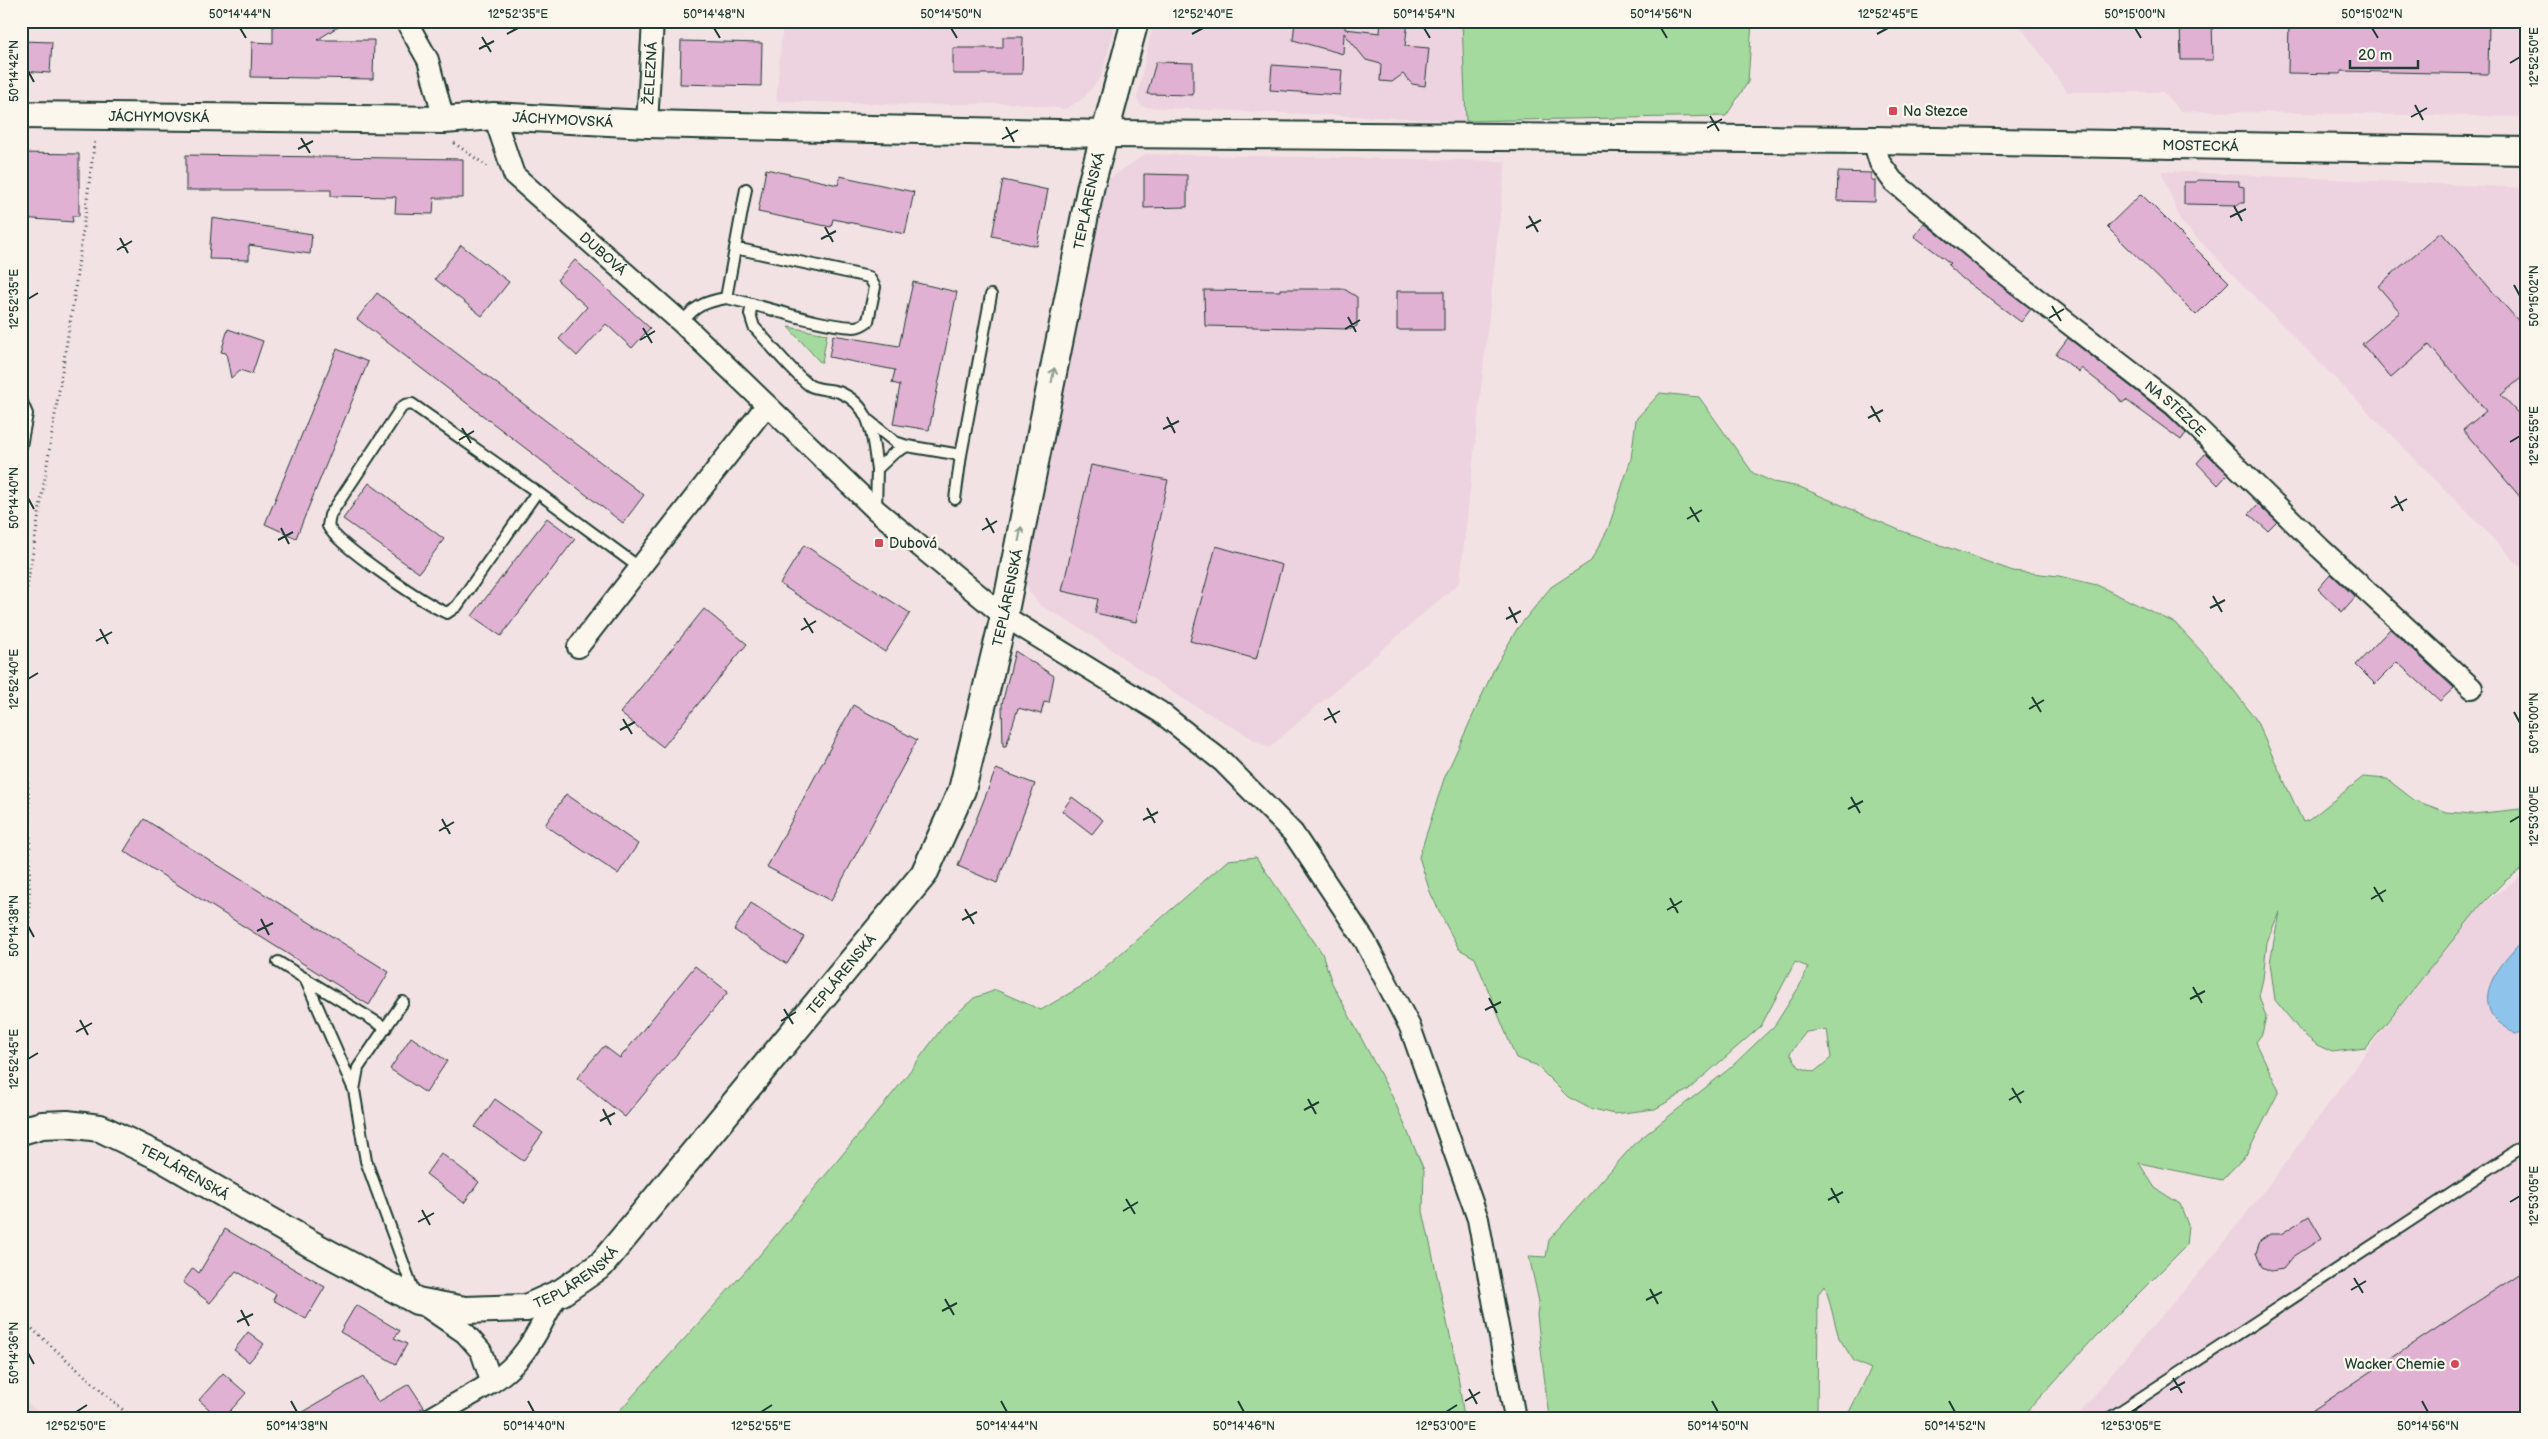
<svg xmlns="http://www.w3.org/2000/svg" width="2548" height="1439" font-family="'Balsamiq Sans',sans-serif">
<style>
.built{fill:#edd3df}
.green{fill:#a4da9d;stroke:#628c68;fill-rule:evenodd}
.water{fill:#8ec4ec;stroke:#628ea2}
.building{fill:#e0b1d3;stroke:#1f3d34}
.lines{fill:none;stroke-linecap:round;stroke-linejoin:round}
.service-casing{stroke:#1f3d34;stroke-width:14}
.minor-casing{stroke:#1f3d34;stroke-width:24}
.tertiary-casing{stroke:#1f3d34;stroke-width:30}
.path{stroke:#1f3d34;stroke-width:3;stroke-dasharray:1 4;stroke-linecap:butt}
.service{stroke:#fbf7ec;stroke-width:10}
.minor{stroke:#fbf7ec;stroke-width:20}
.tertiary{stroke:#fbf7ec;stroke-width:26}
.oneway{stroke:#8d9a90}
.ticks{fill:none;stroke:#1f3d34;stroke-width:2}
.poi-dot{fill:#d1495b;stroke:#fbf7ec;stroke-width:2}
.labels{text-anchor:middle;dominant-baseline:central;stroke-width:4.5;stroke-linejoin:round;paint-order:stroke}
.street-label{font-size:14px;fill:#1f3d34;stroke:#fbf7ec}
.poi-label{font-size:14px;fill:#1f3d34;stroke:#fbf7ec;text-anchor:start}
.neatline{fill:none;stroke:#1f3d34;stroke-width:2}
.ticks-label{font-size:12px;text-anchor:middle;fill:#1f3d34}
</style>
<rect width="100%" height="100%" fill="#f3e2e4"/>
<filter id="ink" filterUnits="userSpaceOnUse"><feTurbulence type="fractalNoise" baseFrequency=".02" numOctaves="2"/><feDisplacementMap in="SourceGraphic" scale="10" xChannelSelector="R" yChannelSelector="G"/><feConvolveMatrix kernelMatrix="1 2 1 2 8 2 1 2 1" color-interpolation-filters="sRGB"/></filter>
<g filter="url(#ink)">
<path class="built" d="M783 21H1117L1101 77 1084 98 1065 109 1016 103 918 105 776 101Z
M1153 21H1462L1466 121 1142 107 1137 99Z
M2017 21H2527V117L2180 111 2163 92H2067Z
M1145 154 1506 161 1460 582 1269 748 1176 695 1083 630 1040 605 1029 592 1022 572 1102 184Z
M2161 171 2527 188V573L2181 222Z
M2527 872V1418H2076L2110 1375 2205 1266 2273 1179 2398 1009 2481 905Z
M21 1397 42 1416 44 1418H21Z"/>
<path class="green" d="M1462 21H1752L1748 82 1726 116 1466 121Z
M788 327 827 334 822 362H820Z
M1660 393 1699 397 1753 473 1773 482 1800 487 1899 530 2013 571 2059 576 2097 585 2175 623 2216 667 2255 718 2303 822 2309 820 2363 777 2387 779 2414 800 2446 812 2473 814 2521 809 2527 820V865L2505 881 2481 905 2366 1048 2332 1052 2317 1045 2301 1032 2275 1000 2270 963 2279 912 2267 942 2263 979 2259 996 2266 1017 2262 1034 2256 1042 2279 1091 2247 1154 2222 1180 2139 1163 2155 1188 2180 1204 2188 1225 2186 1246 2095 1337 2021 1418H1846L1871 1369 1854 1361 1839 1338 1825 1285 1818 1294 1817 1418H1549L1537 1315 1539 1302 1529 1256 1546 1257 1549 1240 1635 1143 1729 1069 1775 1025 1799 987 1808 967 1795 962 1761 1026 1688 1090 1655 1109 1614 1114 1589 1108 1568 1097 1536 1065 1516 1058 1475 958 1459 949 1446 925 1430 892 1419 857 1444 779 1494 669 1517 629 1551 587 1591 561 1608 529 1631 459 1636 419ZM1827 1029 1831 1058 1814 1072 1799 1067 1790 1053 1806 1032Z
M1256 857 1322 953 1332 983 1394 1100 1424 1170 1423 1211 1457 1368 1464 1418H613L758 1257 898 1087 945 1024 974 998 996 990 1041 1010 1087 983 1228 860Z"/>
<path class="water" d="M2527 935V1034H2515C2509 1029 2498 1023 2493 1017 2474 987 2509 957 2527 935Z"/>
<path class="building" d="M273 21H347L317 40H374L373 79 251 77 252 42 273 43Z
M1295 21H1345V29L1380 33 1381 21H1408L1405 46 1429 48 1425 86 1412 84 1403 74 1392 82 1380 81 1381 64 1366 60 1344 33 1343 54 1293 40Z
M2180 21H2212L2213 60H2181Z
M2289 21H2489L2488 74 2341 71V74L2288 73Z
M1003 37H1023L1022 74H953V48H1003Z
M21 41 52 42 50 73 21 71Z
M681 41 762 43 761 86 680 84Z
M1156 62 1193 63V95L1147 94Z
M1272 65 1342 70 1340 95 1270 90Z
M21 153 79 154V216H72L73 222 21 218Z
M186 155 463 159V198H434L433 214 395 213 396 197 331 196V190H186Z
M766 169 838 185 840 176 914 192 905 234 833 219 831 227 758 212Z
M1838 172 1871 173V180H1875V202L1837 201Z
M1144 174 1187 175V207L1144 208Z
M1003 180 1048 190 1037 246 992 236Z
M2197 180 2239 181V186L2244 187V203H2239V205L2184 204V182H2196Z
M2141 194 2229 282 2196 315 2107 227Z
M212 218 312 234 310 254 249 245V260L209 259Z
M1924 223 2031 309 2021 322 1963 279 1948 265 1950 263 1914 236Z
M2441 232 2527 331V373L2501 395 2527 423V505L2463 430 2486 411 2429 345 2391 378 2362 344 2400 312 2378 286Z
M461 245 509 282 482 316 435 279Z
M575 260 650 328 632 348 606 324 577 356 559 339 587 307 557 280Z
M913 282 957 292 929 430 893 424 900 385 892 383 895 370 829 357 833 335 899 346Z
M1280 289H1344L1357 297V326L1351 329 1205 326 1204 290 1280 291Z
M1397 291H1444V330H1397Z
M377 293 644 495 623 523 357 319Z
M228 329 263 341 252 374 240 370 231 378 226 353 221 352Z
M2068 338 2166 414 2186 433 2181 440 2126 400 2122 403 2116 395 2081 368 2079 372 2056 354Z
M337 349 368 362 296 538 265 524Z
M2206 453 2228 474 2218 485 2197 463Z
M1091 465 1168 480 1136 622 1095 613 1098 599 1062 591Z
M369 483 444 539 419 573 343 519Z
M2258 504 2277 522 2268 531 2249 514Z
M547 518 575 539 501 636 472 616Z
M804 545 910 613 885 652 780 584Z
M1216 546 1282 565 1256 659 1190 641Z
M2331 574 2355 597 2342 612 2318 589Z
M704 609 747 644 663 747 620 713Z
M2390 629 2454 688 2440 701 2397 662 2375 684 2356 665Z
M1015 651 1054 676 1049 703 1044 702 1041 714 1018 708 1006 746H1003L1002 704Z
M853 705 917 740 831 901 767 867Z
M996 769 1035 784 997 883 958 866Z
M566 794 638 844 618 874 545 825Z
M1072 797 1103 820 1092 834 1062 811Z
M144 819 389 972 369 1005 124 851Z
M751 903 804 937 787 964 734 930Z
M695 966 728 992 625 1117 577 1078 604 1046 620 1058Z
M411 1037 447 1061 426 1093 390 1069Z
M495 1099 543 1133 523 1161 475 1127Z
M441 1153 479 1182 464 1203 426 1174Z
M2309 1216 2322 1238 2293 1257 2283 1269 2271 1271 2262 1267 2256 1253 2260 1241 2270 1234H2281Z
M225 1229 325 1287 306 1319 273 1300 276 1294 236 1271 210 1303 183 1282 193 1268 199 1273Z
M2527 1269V1418H2301L2466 1309Z
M356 1305 400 1331 394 1338 407 1344 396 1364 340 1332Z
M248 1332 264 1344 249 1362 234 1350Z
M223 1373 246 1393 224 1418H219L199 1400Z
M363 1377 378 1402 409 1384 424 1407 405 1418H293Z"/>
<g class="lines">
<g class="service-casing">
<path id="service" d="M726 298 746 189
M752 304 750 314 754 327C771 345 790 370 809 385 816 390 830 389 839 392 873 406 872 437 877 469
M682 323C694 306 705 302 726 298 766 306 814 325 854 327 859 327 864 324 868 321L875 287 869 277 735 248
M21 400 27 414 21 446
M869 421 895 442 907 446
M537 492 457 606 447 613C425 604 337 545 328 526L330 515 401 408 405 405 412 404 537 492 640 568
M955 499 961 455
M876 509 877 469 894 453 907 446 961 455 991 295
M278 962 386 1028
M305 978 354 1090
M403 1002 358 1068 354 1090 366 1161 415 1295
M2110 1418 2527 1144"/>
</g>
<g class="minor-casing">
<g id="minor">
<path d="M406 21 428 60 444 120"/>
<path id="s1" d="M494 116 514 175 682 323 876 510 1004 616 1160 712 1223 762 1293 833 1365 941 1410 1027 1478 1219 1515 1418"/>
<path id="s2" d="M647 124 653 21"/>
<path id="s3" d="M1873 140 1880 163 1893 181 1998 269 2174 405 2320 548 2472 688"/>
<path d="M578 647 766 406"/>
<path d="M424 1305 465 1333 481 1351 491 1381"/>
<path d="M431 1418C458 1401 494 1386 515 1363 534 1343 545 1317 558 1293"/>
</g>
</g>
<g class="tertiary-casing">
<g id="tertiary">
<path id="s4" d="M21 115 444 120 494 116 647 124 1105 134 1873 140 2527 151"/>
<path id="s5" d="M21 1131 42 1125 67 1124 100 1128 158 1156 311 1244 417 1301 465 1310 526 1308 562 1292 601 1265 924 874 962 790 1004 616 1091 185 1135 21"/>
</g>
</g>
<path class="path" d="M454 143 488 167
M21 972 29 930 30 819 23 715 22 651 27 588 73 304 95 139
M21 1319 132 1418"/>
<use href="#service" class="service"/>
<use href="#minor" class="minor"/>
<use href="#tertiary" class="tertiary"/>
</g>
<defs><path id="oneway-shaft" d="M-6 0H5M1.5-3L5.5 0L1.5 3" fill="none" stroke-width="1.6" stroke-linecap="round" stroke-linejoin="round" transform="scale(1.25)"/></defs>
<g class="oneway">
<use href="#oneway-shaft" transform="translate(1053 375) rotate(-79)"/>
<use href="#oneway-shaft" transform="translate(1020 534) rotate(-79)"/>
</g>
</g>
<path class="ticks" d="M240 28 246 38M714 28 720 38M951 28 957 38M1424 28 1430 38M1661 28 1667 38M2135 28 2141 38M2372 28 2378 38M507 34 518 28M1192 34 1203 28M1877 34 1888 28M482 37 491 52M479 49 494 41M2510 63 2520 57M28 71 34 82M2415 105 2423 120M1710 116 1719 131M2411 117 2427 108M1006 127 1014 142M1707 128 1722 119M301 138 310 153M1002 139 1018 130M298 149 313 141M2234 206 2242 221M1529 216 1538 232M2230 217 2246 209M825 227 833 242M1526 228 1541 220M120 238 128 253M821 239 836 231M117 250 132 241M2514 285 2520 296M28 299 38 293M2052 306 2061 321M1348 317 1356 332M2049 318 2064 309M643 328 652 343M1345 329 1360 320M640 340 655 331M1871 406 1880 422M1167 417 1175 433M1868 418 1883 410M462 428 471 443M1163 429 1179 421M459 440 474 431M2510 442 2520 436M2395 496 2403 511M28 498 34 509M1690 507 1699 522M2391 508 2407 499M986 518 994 533M1687 519 1702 510M281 528 289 544M982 530 997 521M278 540 293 532M2213 596 2222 612M1509 607 1517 623M2210 608 2225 600M804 618 813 633M1506 619 1521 611M100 629 108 644M801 630 816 621M96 641 112 632M28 679 38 673M2032 697 2041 712M1328 708 1336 723M2029 709 2044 700M2514 712 2520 723M623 719 632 734M1324 720 1340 711M620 730 635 722M1851 797 1860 813M1147 808 1155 823M1848 809 1863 801M442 819 450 834M1143 820 1158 812M2510 822 2520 816M439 831 454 822M2374 887 2383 902M1670 898 1678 913M2371 899 2386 890M965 909 974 924M1667 910 1682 901M261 919 269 935M962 920 977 912M28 926 34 937M257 931 273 923M2193 987 2202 1003M1489 998 1497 1013M2190 999 2205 991M784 1009 793 1024M1485 1010 1501 1002M80 1020 88 1035M781 1021 796 1012M76 1032 92 1023M28 1059 38 1053M2012 1088 2021 1103M1308 1099 1316 1114M2009 1100 2024 1091M603 1109 611 1125M1304 1110 1319 1102M600 1121 615 1113M1831 1188 1839 1203M1126 1199 1135 1214M1828 1200 1843 1192M2510 1202 2520 1196M422 1210 430 1225M1123 1211 1138 1202M418 1222 434 1213M2354 1278 2363 1293M1650 1289 1658 1304M2351 1290 2366 1281M945 1299 954 1315M1646 1300 1662 1292M241 1310 249 1326M942 1311 957 1303M237 1322 253 1314M28 1353 34 1364M2173 1378 2182 1393M1469 1389 1477 1404M2170 1390 2185 1382M291 1401 297 1412M528 1401 534 1412M1001 1401 1007 1412M1238 1401 1244 1412M1465 1401 1480 1392M1712 1401 1718 1412M1949 1401 1955 1412M2422 1401 2428 1412M76 1412 87 1405M761 1412 772 1405M1446 1412 1457 1405M2131 1412 2142 1405"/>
<g class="poi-dot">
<rect x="1888" y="106" width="10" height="10" rx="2.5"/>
<rect x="874" y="538" width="10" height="10" rx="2.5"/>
<circle cx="2455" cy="1364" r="5"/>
</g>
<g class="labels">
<g class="street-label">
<text stroke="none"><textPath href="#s2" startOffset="51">ŽELEZNÁ</textPath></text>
<text stroke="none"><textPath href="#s4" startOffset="138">JÁCHYMOVSKÁ</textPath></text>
<text stroke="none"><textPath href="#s4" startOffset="542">JÁCHYMOVSKÁ</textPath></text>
<text stroke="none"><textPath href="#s4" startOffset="2180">MOSTECKÁ</textPath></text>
<text stroke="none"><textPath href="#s5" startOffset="1840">TEPLÁRENSKÁ</textPath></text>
<text stroke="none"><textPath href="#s1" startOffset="181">DUBOVÁ</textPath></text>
<text stroke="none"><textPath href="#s3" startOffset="409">NA STEZCE</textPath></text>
<text stroke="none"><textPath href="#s5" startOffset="1435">TEPLÁRENSKÁ</textPath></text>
<text stroke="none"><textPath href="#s5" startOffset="1015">TEPLÁRENSKÁ</textPath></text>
<text stroke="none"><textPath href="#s5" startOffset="175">TEPLÁRENSKÁ</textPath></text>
<text stroke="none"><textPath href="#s5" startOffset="610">TEPLÁRENSKÁ</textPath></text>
</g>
<g class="poi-label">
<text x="1903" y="111">Na Stezce</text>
<text x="889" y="543">Dubová</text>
<text x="2445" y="1364" text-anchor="end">Wacker Chemie</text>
</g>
</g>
<rect width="2548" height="1439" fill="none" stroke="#fbf7ec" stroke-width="55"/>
<path d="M2350 60v8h68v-8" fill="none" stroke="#1f3d34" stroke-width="2.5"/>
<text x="2358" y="60" font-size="15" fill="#1f3d34" stroke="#fbf7ec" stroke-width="4" paint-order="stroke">20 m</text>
<rect x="28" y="28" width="2492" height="1384" class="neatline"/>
<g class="ticks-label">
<text x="240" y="18">50°14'44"N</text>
<text x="518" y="18">12°52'35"E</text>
<text x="714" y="18">50°14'48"N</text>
<text x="951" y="18">50°14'50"N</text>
<text x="1203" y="18">12°52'40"E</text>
<text x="1424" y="18">50°14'54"N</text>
<text x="1661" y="18">50°14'56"N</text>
<text x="1888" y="18">12°52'45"E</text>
<text x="2135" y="18">50°15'00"N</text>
<text x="2372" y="18">50°15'02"N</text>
<text transform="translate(2534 57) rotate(-90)" y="4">12°52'50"E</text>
<text transform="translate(14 71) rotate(-90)" y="4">50°14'42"N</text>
<text transform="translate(2534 296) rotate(-90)" y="4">50°15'02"N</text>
<text transform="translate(14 299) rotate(-90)" y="4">12°52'35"E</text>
<text transform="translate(2534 436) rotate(-90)" y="4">12°52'55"E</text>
<text transform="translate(14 498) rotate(-90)" y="4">50°14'40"N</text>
<text transform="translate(14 679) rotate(-90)" y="4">12°52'40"E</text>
<text transform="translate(2534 723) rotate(-90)" y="4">50°15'00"N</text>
<text transform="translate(2534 816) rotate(-90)" y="4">12°53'00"E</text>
<text transform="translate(14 926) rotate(-90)" y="4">50°14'38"N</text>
<text transform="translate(14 1059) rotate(-90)" y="4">12°52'45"E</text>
<text transform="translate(2534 1196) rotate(-90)" y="4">12°53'05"E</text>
<text transform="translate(14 1353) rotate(-90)" y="4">50°14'36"N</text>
<text x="76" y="1430">12°52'50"E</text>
<text x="297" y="1430">50°14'38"N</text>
<text x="534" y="1430">50°14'40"N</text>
<text x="761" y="1430">12°52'55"E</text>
<text x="1007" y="1430">50°14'44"N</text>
<text x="1244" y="1430">50°14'46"N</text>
<text x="1446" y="1430">12°53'00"E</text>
<text x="1718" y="1430">50°14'50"N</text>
<text x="1955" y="1430">50°14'52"N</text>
<text x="2131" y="1430">12°53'05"E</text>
<text x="2428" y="1430">50°14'56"N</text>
</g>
</svg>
